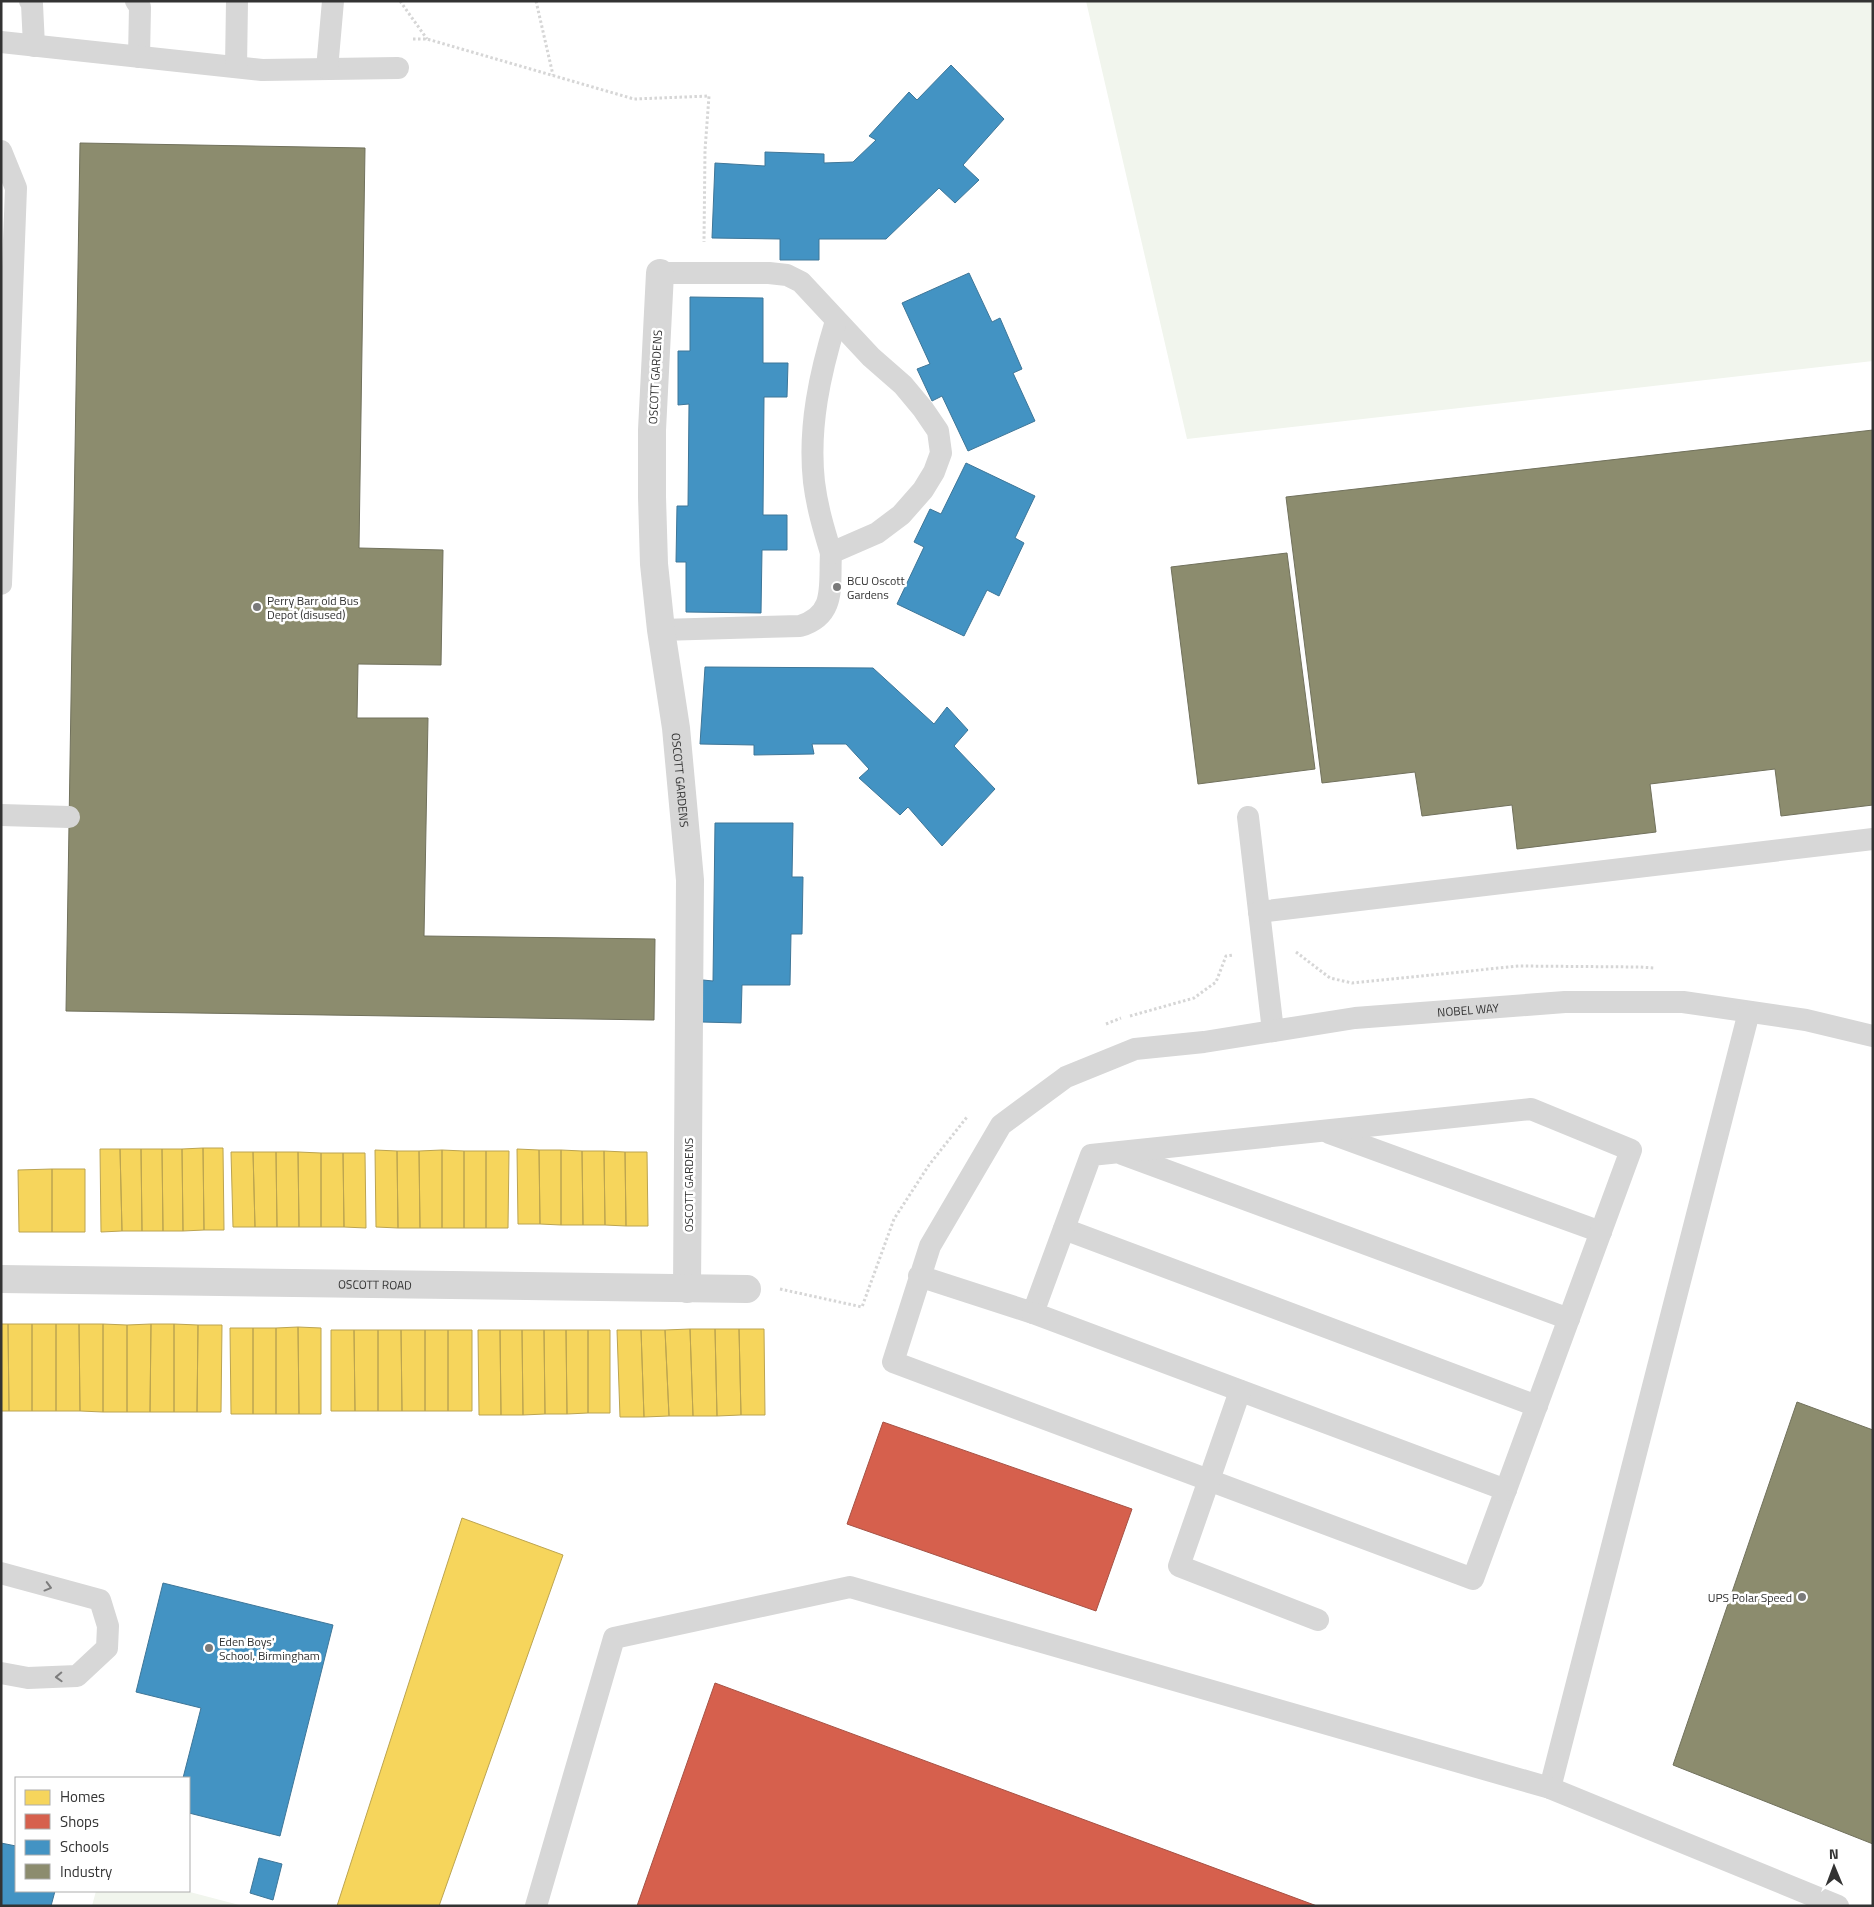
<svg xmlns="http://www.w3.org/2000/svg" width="1874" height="1907" font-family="'Titillium Web',sans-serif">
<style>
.green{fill:#f1f5ed}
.homes{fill:#f6d55c;stroke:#bca450}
.shops{fill:#d6604d;stroke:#a55245}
.schools{fill:#4393c3;stroke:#3e7698}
.industry{fill:#8c8c6e;stroke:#71715c}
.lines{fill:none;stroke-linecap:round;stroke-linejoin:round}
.path{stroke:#d6d6d6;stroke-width:3;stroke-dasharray:2.5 2.5;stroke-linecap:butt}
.lane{stroke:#d7d7d7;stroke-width:22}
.street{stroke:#d7d7d7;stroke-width:28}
.oneway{stroke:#7d7d7d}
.poi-dot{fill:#7a7a7a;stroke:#fff;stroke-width:2}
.labels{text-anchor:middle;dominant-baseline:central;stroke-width:5;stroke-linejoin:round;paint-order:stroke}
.street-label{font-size:12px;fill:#333;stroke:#fff}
.poi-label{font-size:12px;fill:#333;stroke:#fff;text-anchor:start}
</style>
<rect width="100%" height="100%" fill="#fff"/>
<path class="green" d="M1086 1H1873V361L1187 439Z
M96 1891H186L243 1906H92Z"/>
<path class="homes" d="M203 1148H223L224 1230H204Z
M203 1148 204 1230 183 1231 182 1149Z
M100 1149H120L122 1231 101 1232Z
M120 1149H141L142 1231H122Z
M141 1149H162L163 1231H142Z
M162 1149H182L183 1231H163Z
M517 1149 539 1150 540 1224H518Z
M375 1150 397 1151 398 1228 376 1227Z
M442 1150 464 1151V1228H442Z
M442 1150V1228H420L419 1151Z
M539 1150H561V1225L540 1224Z
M561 1150 582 1151 583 1225H561Z
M397 1151H419L420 1228H398Z
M464 1151H486V1228H464Z
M486 1151H509L508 1228H486Z
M582 1151H604L605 1225H583Z
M604 1151 625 1152 626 1226 605 1225Z
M231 1152H253L255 1227H233Z
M253 1152H276L277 1227H255Z
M276 1152H298L299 1227H277Z
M298 1152 321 1153V1227H299Z
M625 1152H647L648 1226H626Z
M321 1153H343L344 1227H321Z
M343 1153H365L366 1228 344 1227Z
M52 1169V1232H19L18 1170Z
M52 1169H85V1232H52Z
M1 1324H8L9 1411H1Z
M8 1324H32V1411H9Z
M32 1324H56V1411H32Z
M56 1324H79L80 1411H56Z
M79 1324H103V1412L80 1411Z
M103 1324 127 1325V1412H103Z
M151 1324H174V1412H150Z
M151 1324 150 1412H127V1325Z
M174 1324 198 1325 197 1412H174Z
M198 1325H222L221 1412H197Z
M298 1327 321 1328V1414H299Z
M298 1327 299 1414H276V1328Z
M230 1328H253V1414H231Z
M253 1328H276V1414H253Z
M690 1329H715L717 1416H693Z
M690 1329 693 1416H669L665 1330Z
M715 1329H739L741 1415 717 1416Z
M739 1329H764L765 1415H741Z
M331 1330H354L355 1411H331Z
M354 1330H378V1411H355Z
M378 1330H401L402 1411H378Z
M401 1330H425V1411H402Z
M425 1330H448V1411H425Z
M448 1330H472V1411H448Z
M478 1330H500L501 1415H479Z
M500 1330H522L523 1415H501Z
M522 1330H544L545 1414 523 1415Z
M544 1330H566L567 1414H545Z
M566 1330H588V1413L567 1414Z
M588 1330H610V1413H588Z
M617 1330H641L644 1417H620Z
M641 1330H665L669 1416 644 1417Z
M462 1518 563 1555 439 1906H337Z"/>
<path class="shops" d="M883 1422 1132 1509 1096 1611 847 1524Z
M715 1683 1317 1906H637Z"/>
<path class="schools" d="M951 65 1004 119 963 165 979 180 955 203 939 188 886 239H819V260H780V239L712 238 715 163 765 166V152L824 154V163L853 162 876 140 869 136 909 92 917 100Z
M969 273 992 322 1000 318 1022 369 1013 373 1035 421 968 451 942 396 932 401 917 369 930 364 902 303Z
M690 297 763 298V363H788L787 397H764L763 515H787V550H762L761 613 686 612V562H676L677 506H688L689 404 678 405V351H690Z
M966 463 1035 496 1015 538 1024 543 999 596 987 590 964 636 897 604 924 547 914 542 930 509 941 514Z
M705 667 873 668 934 724 947 707 968 730 954 746 995 789 942 846 908 807 900 815 859 778 869 769 846 744H812L814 754 754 755V745L700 744Z
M715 823H793L792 877H803L802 934H791L790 985H742L741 1023 702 1022 703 980 713 981Z
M163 1583 333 1625 280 1836 189 1813V1778H183L201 1708 136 1692Z
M1 1843 16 1846V1891H55L51 1906H1Z
M259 1858 282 1864 273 1900 250 1893Z"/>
<path class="industry" d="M80 143 365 148 359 548 443 550 441 665 358 664 357 718H428L424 936 655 939 654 1020 66 1011Z
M1873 430V805L1781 816 1775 769 1650 784 1656 832 1517 849 1512 805 1422 816 1415 772 1322 783 1286 497Z
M1287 553 1315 769 1198 784 1171 567Z
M1797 1402 1873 1430V1844L1673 1765Z"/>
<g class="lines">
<path class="path" d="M400 1 427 39
M536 1 553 75
M413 39H427L634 99 709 96 705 150 704 242
M1296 952 1330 978 1352 983 1519 966 1639 967 1654 968
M1130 1016 1194 998 1216 982 1226 956 1233 955
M1106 1024 1121 1018
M780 1289 862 1307 894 1219 929 1165 967 1117"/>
<g class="lane">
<path d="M30 1 32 4 34 46"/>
<path d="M136 1 140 7 139 57"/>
<path d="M1 42 262 70 398 68"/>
<path d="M236 67 237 1"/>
<path d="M327 69 333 1"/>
<path d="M1 151 16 188 1 584"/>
<path d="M660 273H769L787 275 801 282 871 357 903 385 923 409 938 431 941 453 934 472 923 490 901 515 877 533 831 553C829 585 837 615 800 626L661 630"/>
<path d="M831 553C824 530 817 507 814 482 808 427 820 373 836 321"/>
<path d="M1 815 69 817"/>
<path d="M1248 817 1273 1031"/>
<path d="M1259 912 1873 839"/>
<path d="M1329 1133 1601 1232"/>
<path d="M1122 1154 1569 1319"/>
<path d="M1064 1229 1537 1406"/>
<path id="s1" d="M919 1276 1033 1313 1091 1155 1531 1109 1631 1150 1473 1579 893 1362 930 1246 1001 1125 1066 1077 1135 1049 1204 1042 1355 1018 1565 1002H1683L1806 1020 1873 1036"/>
<path d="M1033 1313 1506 1490"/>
<path d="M1240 1391 1179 1566 1318 1620"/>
<path d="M1 1573 100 1600 108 1626 107 1648 77 1676 28 1678 1 1673"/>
<path d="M1550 1788 1749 1012"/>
<path d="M536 1906 614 1638 850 1587 1550 1788 1838 1906"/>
</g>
<g class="street">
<path id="s2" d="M660 273 652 430V497L654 564 661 630 676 728 690 880 687 1289"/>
<path id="s3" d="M1 1279 747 1289"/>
</g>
</g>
<defs><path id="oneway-chevron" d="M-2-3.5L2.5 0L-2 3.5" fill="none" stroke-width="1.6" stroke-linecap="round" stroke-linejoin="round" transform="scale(1.25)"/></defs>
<g class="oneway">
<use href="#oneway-chevron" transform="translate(48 1587) rotate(15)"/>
<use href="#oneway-chevron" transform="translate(59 1677) rotate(178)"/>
</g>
<g class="poi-dot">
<circle cx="837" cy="587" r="5"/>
<circle cx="257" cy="607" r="5"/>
<circle cx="1802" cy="1597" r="5"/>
<circle cx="209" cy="1648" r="5"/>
</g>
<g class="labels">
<g class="street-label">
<text transform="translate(655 377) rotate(-87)">OSCOTT GARDENS</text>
<text stroke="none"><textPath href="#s2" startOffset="509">OSCOTT GARDENS</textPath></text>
<text stroke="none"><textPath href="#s1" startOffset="2668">NOBEL WAY</textPath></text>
<text transform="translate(688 1185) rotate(-90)">OSCOTT GARDENS</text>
<text stroke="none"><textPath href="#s3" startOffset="374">OSCOTT ROAD</textPath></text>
</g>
<g class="poi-label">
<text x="847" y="580">BCU Oscott<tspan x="847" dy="14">Gardens</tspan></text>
<text x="267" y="600">Perry Barr old Bus<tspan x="267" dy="14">Depot (disused)</tspan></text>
<text x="1792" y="1597" text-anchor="end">UPS Polar Speed</text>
<text x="219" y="1641">Eden Boys'<tspan x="219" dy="14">School, Birmingham</tspan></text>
</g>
</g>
<rect width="1874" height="1907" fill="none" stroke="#333333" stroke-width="5"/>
<rect x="15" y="1777" width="175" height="115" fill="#ffffff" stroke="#adadad"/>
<rect x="25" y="1790" width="25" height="15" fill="#f6d55c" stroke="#adadad"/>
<text x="60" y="1802" font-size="15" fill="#333333">Homes</text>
<rect x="25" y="1814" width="25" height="15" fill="#d6604d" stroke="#adadad"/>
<text x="60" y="1827" font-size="15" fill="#333333">Shops</text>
<rect x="25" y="1840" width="25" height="15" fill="#4393c3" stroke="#adadad"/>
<text x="60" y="1852" font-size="15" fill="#333333">Schools</text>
<rect x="25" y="1864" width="25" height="15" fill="#8c8c6e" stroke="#adadad"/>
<text x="60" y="1877" font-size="15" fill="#333333">Industry</text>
<g transform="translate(1834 1867) rotate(359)" stroke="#ffffff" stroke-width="4" paint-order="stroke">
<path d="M0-4L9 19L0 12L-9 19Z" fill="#333333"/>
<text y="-8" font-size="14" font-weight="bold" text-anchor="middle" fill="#333333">N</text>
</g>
</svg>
